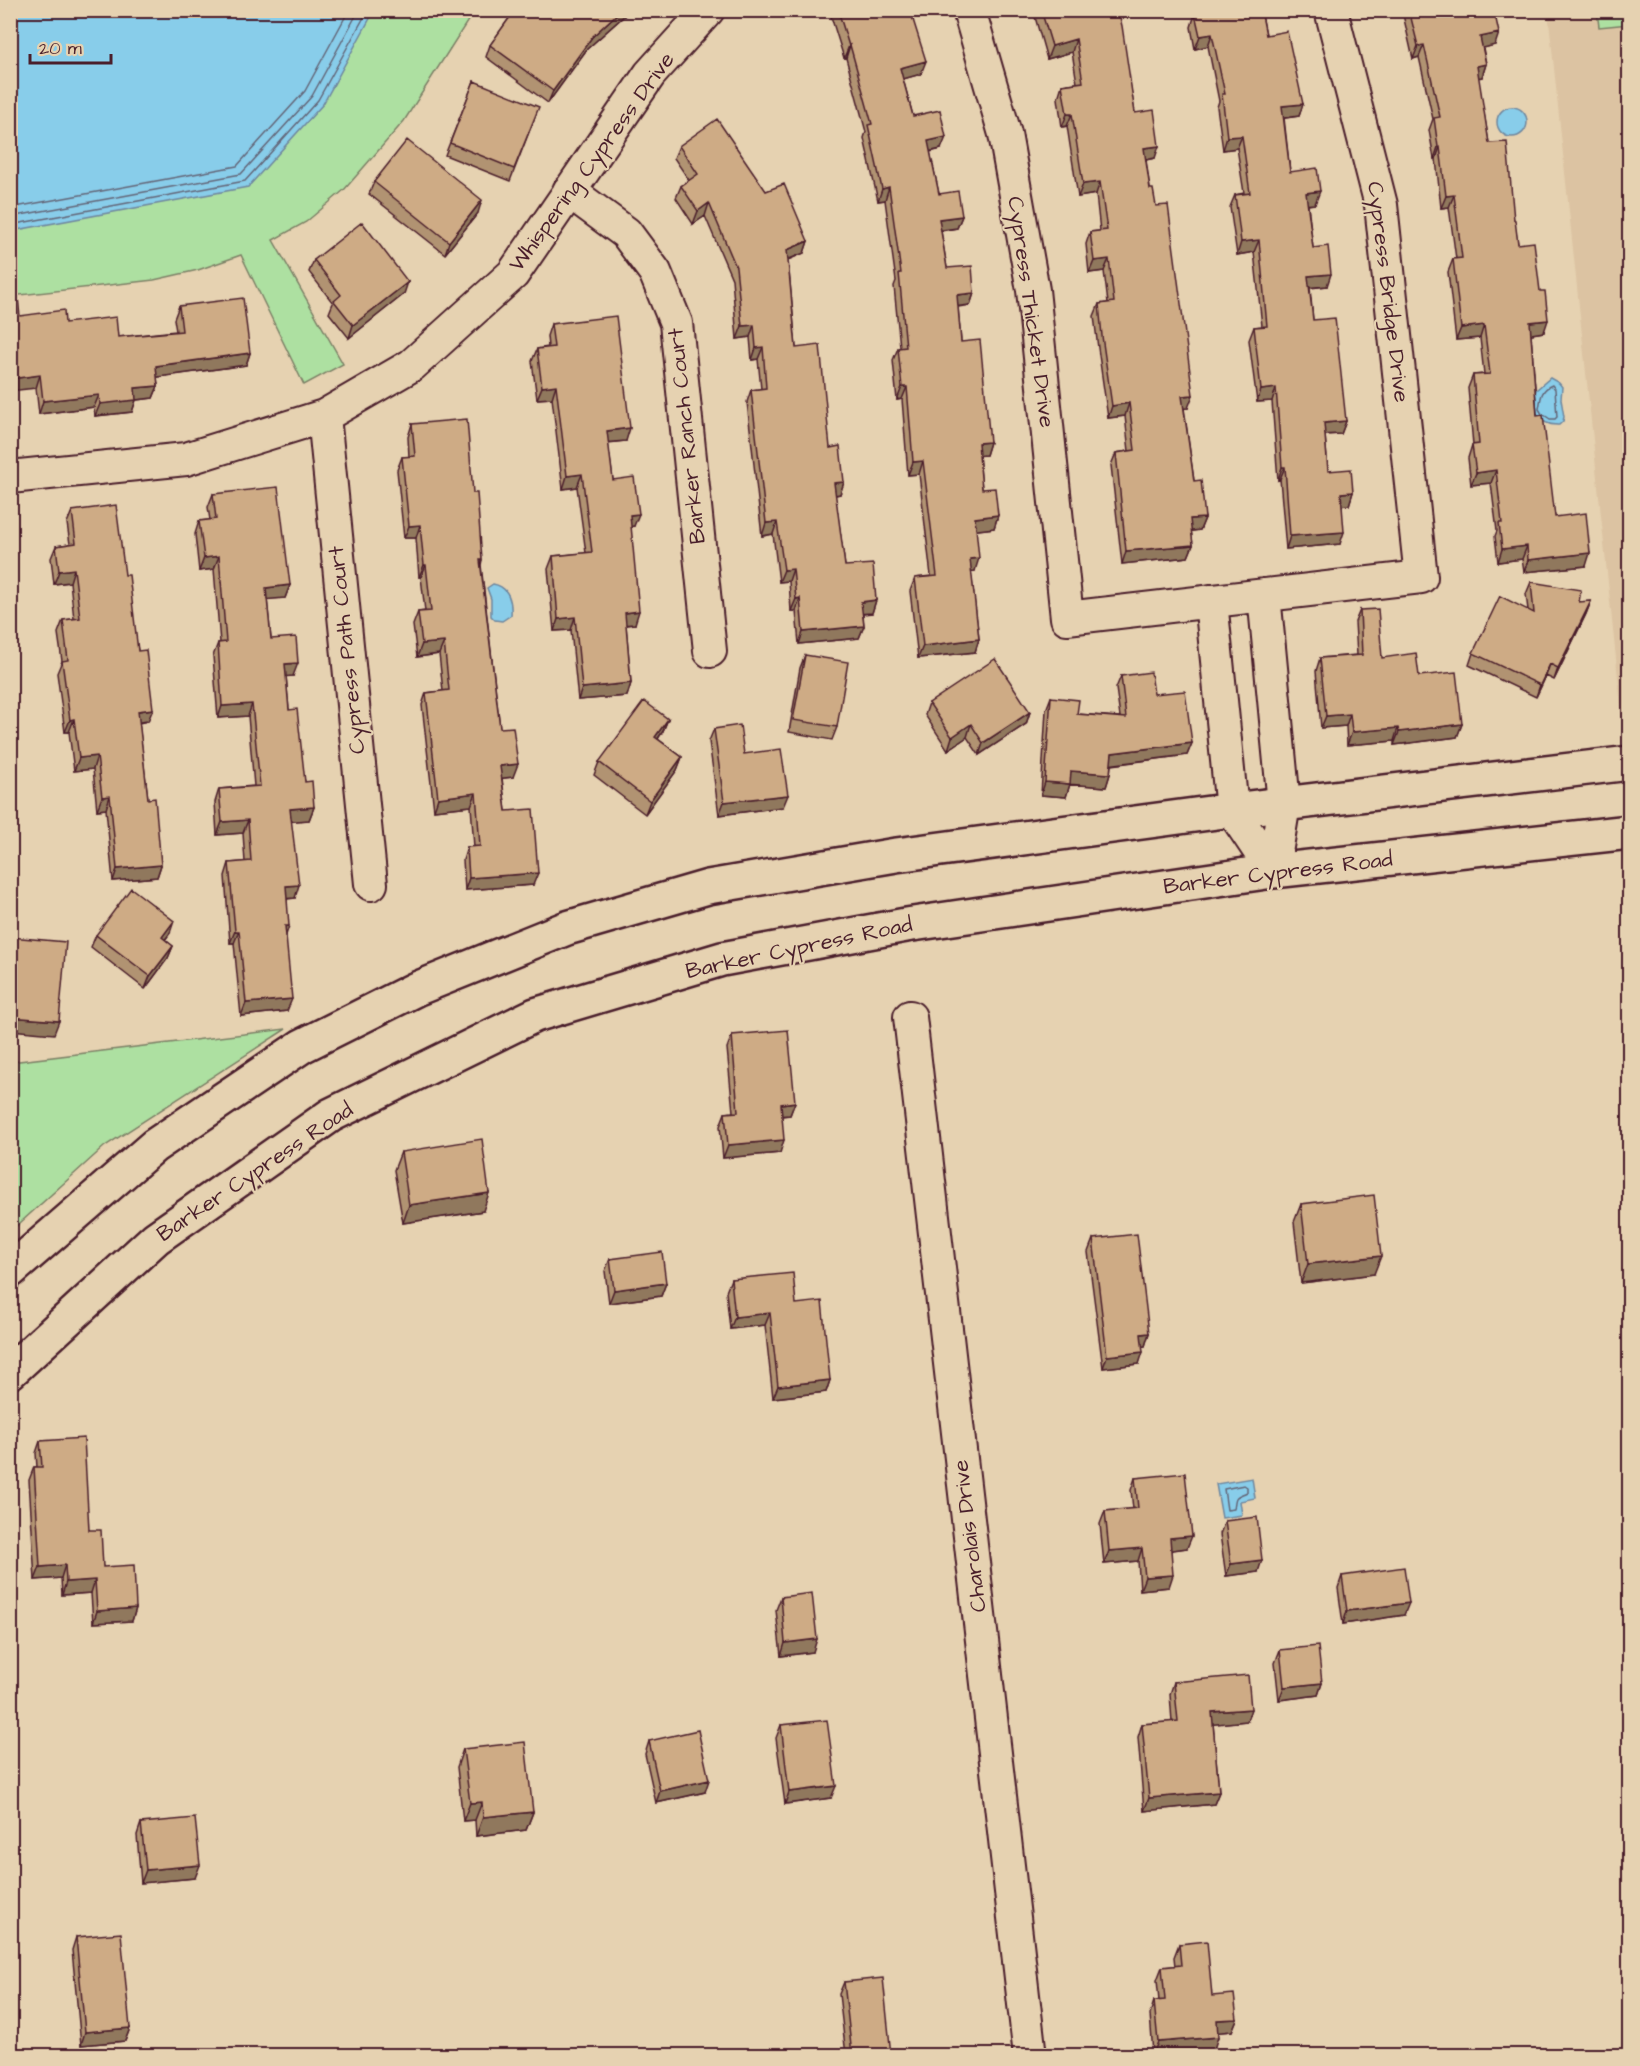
<svg xmlns="http://www.w3.org/2000/svg" width="1640" height="2066" font-family="'Architects Daughter',sans-serif">
<style>
.built{fill:#dcc3a2}
.green{fill:#ade0a1;stroke:#7c8066;stroke-width:1.5}
.water{fill:#88cdea;stroke:#6f879e;stroke-width:1.5}
.lines{fill:none;stroke-linecap:round;stroke-linejoin:round}
.shore{stroke:#636577;stroke-width:1.5}
.minor-casing{stroke:#4a1f2b;stroke-width:36}
.secondary-casing{stroke:#4a1f2b;stroke-width:38}
.minor{stroke:#e6d2b1;stroke-width:32}
.secondary{stroke:#e6d2b1;stroke-width:33}
.wall{fill:#b19372;stroke:#4a1f2b;stroke-width:1.5}
.shaded-wall{fill:#90785d;stroke:#4a1f2b;stroke-width:1.5}
.building{fill:#ceab85;stroke:#4a1f2b;stroke-width:1.5}
.labels{text-anchor:middle;dominant-baseline:central;stroke-width:4.5;stroke-linejoin:round;paint-order:stroke}
.street-label{font-size:22px;fill:#4a1f2b;stroke:#e6d2b1}
</style>
<rect width="100%" height="100%" fill="#e6d2b1"/>
<filter id="ink" filterUnits="userSpaceOnUse"><feTurbulence type="fractalNoise" baseFrequency=".0167" numOctaves="2"/><feDisplacementMap in="SourceGraphic" scale="12" xChannelSelector="R" yChannelSelector="G"/><feConvolveMatrix kernelMatrix="1 2 1 2 8 2 1 2 1" color-interpolation-filters="sRGB"/></filter>
<g filter="url(#ink)">
<path class="built" d="M1548 11H1629L1630 744H1625Z"/>
<path class="green" d="M10 11H474L404 121 344 190 306 222 273 240 343 364 304 385 241 255 198 270 154 280 11 296Z
M1597 11H1629V24L1599 27Z
M286 1029 105 1146 11 1231V1062Z"/>
<path class="water" d="M11 10H374V11L323 104 248 187 11 231Z
M1497 122a15 15 0 1 1 30 0a15 15 0 1 1-30 0Z
M1550 378 1559 383 1562 387 1561 399 1564 417 1563 421 1559 425C1539 426 1530 409 1536 390Z
M493 584C509 587 512 601 511 615L502 621 495 620 491 616V599L487 588Z
M1252 1478 1255 1498 1240 1501 1242 1515 1222 1518 1216 1484Z"/>
<g class="lines">
<path class="shore" d="M10 208 237 166 305 91 349 10
M10 217 241 174 312 96 359 10
M10 225 245 181 318 100 368 10
M1542 414 1539 409C1541 399 1540 390 1552 385L1555 389 1557 417 1555 419H1550L1544 415
M1244 1485 1247 1487V1492C1234 1498 1236 1495 1234 1509L1227 1510 1224 1489Z"/>
<g class="minor-casing">
<path id="minor" d="M969 10 1005 134 1033 290 1067 618 1421 577 1381 205 1331 10
M569 191 626 233 655 272 676 323 710 651
M324 416 371 884
M10 477 186 459 324 416 412 365 513 274 650 74 708 10
M1264 595 1284 804 1273 871
M1211 601 1232 810 1273 871
M910 1017 1030 2056"/>
</g>
<g class="secondary-casing">
<path id="secondary" d="M10 1271 154 1146 302 1046 416 989 567 928 708 887 896 855 1232 810 1630 763
M10 1372 156 1238 331 1115 535 1015 722 959 906 925 1273 871 1630 832"/>
</g>
<use href="#minor" class="minor"/>
<use href="#secondary" class="secondary"/>
</g>
<path class="wall" d="M515 10H627L625 15 587 49 548 103 486 57 490 45Z
M829 10H910L921 74 903 79 913 116 941 149 930 152 939 194 962 216 957 228 941 231 947 268 974 293 970 305 958 307 961 342 990 442 986 455H979L982 489 998 515 994 528 976 530 975 571H971L979 639 975 652 918 658 910 591 915 578 931 576 919 474 908 475 902 399 897 400 893 360 898 348 900 347 894 286 896 281 885 200 878 201 864 138 866 132 846 58H844Z
M1033 10H1118L1135 113 1155 158 1146 160 1150 189 1156 206 1188 408H1184L1194 481 1205 518 1200 530 1191 531 1193 545 1188 557 1122 564 1111 465 1116 453 1129 451 1125 416 1108 418 1098 348 1094 316 1099 304 1108 303 1104 271 1089 273 1086 244 1090 232 1100 231 1096 194 1078 197 1067 126 1062 127 1058 98 1062 85 1077 83 1072 52 1047 59Z
M1203 10H1261L1266 35 1303 104 1299 116 1284 118 1290 172 1315 204 1308 205 1313 248 1327 286 1310 288 1313 320 1346 421 1341 434 1325 435 1328 471 1353 492 1349 505H1342L1340 544 1286 549 1280 479 1278 480 1272 401 1257 402 1249 340 1254 327 1262 326 1254 252 1237 255 1230 207 1235 195 1244 193 1237 148 1223 150 1217 107 1219 101 1208 46 1195 49 1191 27 1195 14 1204 12Z
M1402 10H1494L1495 45 1483 48 1486 64 1482 77H1478L1489 143 1514 220 1518 244 1544 332 1531 334 1537 416 1555 517 1586 566 1524 572 1522 559 1498 562 1495 536 1497 531 1491 483 1471 485 1468 458 1472 445H1473L1468 388 1473 375 1484 374 1480 338 1456 340 1448 272 1453 259H1456L1449 207 1441 208 1436 159H1434L1429 130 1433 119 1419 57 1413 59Z
M474 81 534 119 510 181 445 155Z
M679 146 766 191 808 241 804 253 788 260 796 348 830 448 844 482 840 494 835 495 845 566 876 600 872 613 863 614 864 626 859 638 799 644 796 611H791L789 581 779 582 773 534 762 536 747 402 751 390 761 389 758 359 752 360 750 337 737 339 732 279 705 216 693 224 676 198 681 186 689 180 674 158Z
M374 182 478 213 445 254 369 194Z
M314 260 404 294 349 338 329 313 333 303 309 272Z
M179 306 250 353 246 365 157 377 158 386 153 398 136 400 132 412 95 416 94 407 39 414 36 388 20 316 65 323 118 337 176 331 174 319Z
M551 324 626 441 608 443 613 480 634 526 631 527 635 624 626 625 631 683 627 696 578 700 571 630 554 631 548 569 553 556 586 553 577 487 563 489 552 398 537 399 532 361 537 349 548 347 547 336Z
M412 424 473 493 482 560 481 565 500 728 513 777 502 778 506 811 533 885 465 890 463 860 467 847H474L471 806 434 810 422 705 426 693 443 691 439 654 417 657 413 625 418 612 425 611 421 577H419L416 538H404L397 470 402 457H409L408 437Z
M213 494 290 585 285 598 267 599 271 639 293 676H286L289 710 305 782 314 807 309 820 291 821 295 898 287 899 286 935 287 1011 241 1016 234 943H230L225 876 229 863 245 862 243 833 217 835 215 802 219 789 254 786 248 716 218 718 213 656 218 643H220L214 569 199 571 195 534 199 521 210 520 208 507Z
M72 511 125 575 138 651 148 721 139 723 148 799 161 865 157 877 113 881 106 809 97 810 93 769 74 771 69 732H65L57 673 62 661 58 633 63 620 74 619 70 582 54 584 51 558 56 546 70 544 67 523Z
M1531 582 1579 602 1591 601 1586 614 1554 680 1546 676 1536 697 1469 665 1473 653 1528 610 1526 594Z
M1360 610 1382 658 1419 676 1462 724 1457 737 1394 745V741L1347 745 1346 726 1321 728 1316 671 1320 658 1357 655 1355 622Z
M805 655 837 727 832 740 789 732 800 668Z
M1121 676 1154 694 1192 743 1187 755 1111 765 1110 774 1106 787 1070 784 1066 797 1041 795 1046 710 1051 697 1077 714 1120 717 1116 688Z
M929 703 1030 712 1026 724 979 755 967 737 948 750 925 715Z
M668 719 663 731 658 739 682 757 677 770 645 814 594 775 599 762Z
M714 729 744 754 783 807 719 815 709 741Z
M170 933 165 940 173 946 168 958 145 989 91 947 96 935Z
M732 1035 795 1102 790 1115 782 1116 780 1153 723 1158 720 1126 725 1113 733 1112 727 1048Z
M401 1152 483 1211 403 1223 394 1170Z
M1301 1204 1374 1274 1301 1283 1294 1222Z
M1093 1239 1149 1333 1145 1346H1142L1139 1364 1103 1368 1088 1252Z
M610 1259 666 1283 661 1296 609 1303 605 1271Z
M731 1279 796 1304 830 1380 826 1392 773 1398 765 1325 730 1329 726 1292Z
M40 1441 89 1530 103 1567 136 1608 132 1621 93 1623 91 1593 62 1595 61 1578 35 1580 29 1480 34 1467H37L36 1453Z
M1135 1478 1187 1548 1171 1550 1169 1587 1140 1590 1138 1561 1104 1564 1100 1524 1105 1511 1133 1509 1131 1490Z
M1225 1521 1258 1572 1226 1576 1220 1534Z
M1342 1576 1404 1615 1343 1624 1338 1588Z
M781 1597 813 1652 781 1656 776 1610Z
M1280 1650 1322 1683 1318 1695 1279 1700 1275 1663Z
M1174 1682 1247 1721 1213 1724 1219 1792 1214 1804 1144 1811 1138 1737 1142 1724 1172 1722 1170 1694Z
M781 1725 831 1798 785 1804 776 1738Z
M649 1741 705 1792 656 1803 645 1754Z
M463 1749 533 1812 526 1830 476 1836 475 1820 463 1821 457 1767Z
M141 1823 195 1878 141 1883 137 1835Z
M76 1937 130 2028 125 2041 81 2045 72 1950Z
M1179 1944 1212 1996 1237 2019 1232 2031 1218 2032 1214 2049 1153 2054 1150 2014 1154 2001H1159L1157 1980 1162 1967 1175 1966 1174 1957Z
M844 1982 891 2055H846L839 1994Z"/>
<path class="shaded-wall" d="M621 10H627L625 15 587 49 548 103 553 91 592 37Z
M1499 33 1495 45 1476 50 1480 37Z
M1212 34 1208 46 1195 49 1200 36Z
M1076 39 1072 52 1047 59 1052 46Z
M850 45 846 58H844L849 46Z
M1424 45 1419 57 1413 59 1418 46Z
M926 61 921 74 896 81 900 68Z
M1486 64 1482 77 1472 79 1477 66Z
M1303 104 1299 116 1278 119 1282 106Z
M1067 114H1072L1067 126 1062 127Z
M1242 136 1237 148 1223 150 1227 137Z
M946 137 941 149 923 153 928 141Z
M1159 146 1155 158 1139 161 1144 148Z
M1438 147H1440L1436 159H1434Z
M1100 182 1096 194 1078 197 1083 184Z
M889 187 885 200 878 201 882 189Z
M1320 191 1315 204 1302 205 1306 193Z
M1454 195 1449 207 1441 208 1446 196Z
M482 200 478 213 445 254 449 242Z
M709 203 705 216 693 224 698 211Z
M962 216 957 228 935 231 939 219Z
M1259 240 1254 252 1237 255 1241 242Z
M808 241 804 253 782 262 787 250Z
M1109 259 1104 271 1089 273 1094 261Z
M1331 274 1327 286 1304 288 1308 276Z
M408 282 404 294 349 338 353 325Z
M974 293 970 305 953 307 957 295Z
M1548 320 1544 332 1525 335 1530 322Z
M754 325 750 337 737 339 742 326Z
M1484 325 1480 338 1456 340 1461 328Z
M763 347 758 359 752 360 756 348Z
M250 353 246 365 151 378 156 366Z
M40 375 36 388 10 391V379Z
M556 385 552 398 537 399 542 387Z
M158 386 153 398 136 400 132 412 95 416 100 404 135 388Z
M902 387H907L902 399 897 400Z
M1276 388 1272 401 1257 402 1261 390Z
M99 395 94 407 39 414 43 401Z
M1193 395 1188 408 1178 409 1182 396Z
M1129 403 1125 416 1108 418 1112 406Z
M1346 421 1341 434 1319 435 1324 423Z
M630 428 626 441 602 443 607 431Z
M990 442 986 455 973 456 978 443Z
M923 461 919 474 908 475 913 462Z
M1282 467H1285L1280 479 1278 480Z
M1496 470 1491 483 1471 485 1476 473Z
M582 474 577 487 563 489 567 476Z
M844 482 840 494 829 496 834 483Z
M1353 492 1349 505 1337 506 1341 493Z
M639 514 634 526 625 528 630 515Z
M998 515 994 528 970 531 975 518Z
M1205 518 1200 530 1185 532 1190 519Z
M777 522 773 534 762 536 766 523Z
M420 525 416 538H404L409 526Z
M1344 532 1340 544 1286 549 1290 536Z
M1193 545 1188 557 1122 564 1126 551Z
M1527 546 1522 559 1498 562 1502 549Z
M1590 553 1586 566 1524 572 1528 560Z
M219 556 214 569 199 571 204 558Z
M979 558 975 571 965 572 970 559Z
M424 565H426L421 577H419Z
M74 569 70 582 54 584 59 571Z
M793 569 789 581 779 582 784 570Z
M290 585 285 598 262 600 266 588Z
M800 598 796 611H791L796 599Z
M876 600 872 613 857 614 861 602Z
M1591 601 1586 614 1554 680 1558 668Z
M639 611 635 624 621 625 625 613Z
M575 617 571 630 554 631 558 619Z
M864 626 859 638 799 644 803 632Z
M979 639 975 652 918 658 923 646Z
M444 642 439 654 417 657 422 644Z
M298 663 293 676 281 677 285 664Z
M1550 664 1546 676 1536 697 1540 685Z
M631 683 627 696 578 700 582 688Z
M252 704 248 716 218 718 222 706Z
M153 709 148 721 133 723 138 711Z
M1030 712 1026 724 979 755 983 743Z
M1350 714 1346 726 1321 728 1326 716Z
M74 719 69 732H65L70 720Z
M668 719 663 731 650 750 655 737Z
M971 724 967 737 948 750 952 737Z
M1462 724 1457 737 1394 745 1399 732Z
M1398 728 1394 741 1347 745 1352 732Z
M1192 743 1187 755 1107 765 1112 753Z
M97 756 93 769 74 771 79 758Z
M682 757 677 770 645 814 650 801Z
M518 764 513 777 496 779 500 766Z
M1071 771 1110 774 1106 787 1067 784Z
M1045 782 1070 784 1066 797 1041 795Z
M476 793 471 806 434 810 438 798Z
M788 795 783 807 719 815 724 802Z
M110 796 106 809 97 810 102 797Z
M314 807 309 820 285 822 290 809Z
M248 820 243 833 217 835 222 822Z
M161 865 157 877 113 881 117 869Z
M538 873 533 885 465 890 469 878Z
M299 885 295 898 281 899 286 886Z
M174 921 170 933 157 950 162 937Z
M285 926H289L285 938Z
M235 931H239L234 943H230Z
M173 946 168 958 145 989 150 976Z
M292 999 287 1011 241 1016 246 1003Z
M10 1017 59 1021 54 1034 10 1030Z
M795 1102 790 1115 776 1116 781 1104Z
M784 1140 780 1153 723 1158 728 1145Z
M489 1193 483 1211 403 1223 409 1205Z
M1381 1256 1374 1274 1301 1283 1308 1264Z
M666 1283 661 1296 609 1303 614 1290Z
M770 1313 765 1325 730 1329 735 1317Z
M1149 1333 1145 1346 1136 1347 1141 1334Z
M1143 1352 1139 1364 1103 1368 1107 1356Z
M830 1380 826 1392 773 1398 778 1386Z
M1192 1536 1187 1548 1165 1551 1170 1538Z
M1142 1548 1138 1561 1104 1564 1109 1551Z
M1262 1560 1258 1572 1226 1576 1231 1564Z
M65 1565 61 1578 35 1580 40 1567Z
M1173 1575 1169 1587 1140 1590 1145 1577Z
M95 1580 91 1593 62 1595 66 1582Z
M1409 1603 1404 1615 1343 1624 1347 1611Z
M136 1608 132 1621 93 1623 97 1611Z
M817 1639 813 1652 781 1656 785 1643Z
M1322 1683 1318 1695 1279 1700 1284 1687Z
M1251 1709 1247 1721 1207 1725 1212 1712Z
M709 1780 705 1792 656 1803 660 1791Z
M836 1786 831 1798 785 1804 789 1792Z
M1219 1792 1214 1804 1144 1811 1149 1798Z
M482 1802 475 1820 463 1821 470 1803Z
M533 1812 526 1830 476 1836 483 1817Z
M200 1865 195 1878 141 1883 146 1870Z
M1237 2019 1232 2031 1212 2033 1217 2020Z
M130 2028 125 2041 81 2045 85 2032Z
M1218 2037 1214 2049 1153 2054 1158 2042Z"/>
<path class="building" d="M515 10H621L592 37 553 91 490 45Z
M838 10H910L926 61 900 68 913 116 940 110 946 137 928 141 939 194 958 191 962 216 939 219 947 268 972 266 974 293 957 295 961 342 980 340 990 442 978 443 982 489 995 488 998 515 975 518 979 558 970 559 979 639 923 646 915 578 937 576 923 461 913 462 907 387H902L898 348 906 347 899 273H901L889 187 882 189 868 125 872 124 850 45 849 46Z
M1041 10H1118L1122 26 1135 113 1154 110 1159 146 1144 148 1150 189H1153L1156 206 1168 205 1193 395 1182 396 1194 481 1201 480 1205 518 1190 519 1193 545 1126 551 1116 453 1135 450 1129 403 1112 406 1102 336 1099 304 1114 302 1109 259 1094 261 1090 232 1107 230 1100 182 1083 184 1072 114H1067L1062 85 1083 82 1076 39 1052 46Z
M1261 10 1266 35 1287 31 1303 104 1282 106 1290 172 1317 168 1320 191 1306 193 1313 248 1328 246 1331 274 1308 276 1313 320 1335 318 1346 421 1324 423 1328 471 1351 469 1353 492 1341 493 1344 532 1290 536 1285 467H1282L1276 388 1261 390 1254 327 1267 326 1259 240 1241 242 1235 195 1250 193 1242 136 1227 137 1222 94H1225L1212 34 1200 36 1195 14 1211 10Z
M1409 10H1494L1499 33 1480 37 1486 64 1477 66 1489 143 1507 142 1514 220H1515L1518 244 1534 242 1540 291H1545L1548 320 1530 322 1537 416 1543 415 1555 517 1586 513 1590 553 1528 560 1527 546 1502 549 1499 523H1502L1496 470 1476 473 1472 445 1479 444 1473 375 1490 374 1484 325 1461 328 1453 259 1462 258 1454 195 1446 196 1440 147H1438L1434 118 1440 117 1424 45 1418 46Z
M474 81 539 107 514 169 450 143Z
M717 119 766 191 784 184 808 241 787 250 796 348 820 345 830 448 840 446 844 482 834 483 845 566 873 564 876 600 861 602 864 626 803 632 800 598 796 599 793 569 784 570 777 522 766 523 751 390 766 388 763 347 756 348 754 325 742 326 736 267 709 203 698 211 681 186 698 174 679 146Z
M407 140 482 200 449 242 374 182Z
M362 222 408 282 353 325 334 301 341 295 314 260Z
M243 298 250 353 156 366 158 386 135 388 136 400 100 404 99 395 43 401 40 375 10 379V300L18 299 20 316 64 310 65 323 116 317 118 337 182 331 179 306Z
M616 316 630 428 607 431 613 480 634 477 639 514 630 515 639 611 625 613 631 683 582 688 575 617 558 619 553 556 592 552 582 474 567 476 556 385 542 387 537 349 554 347 551 324Z
M467 419 473 493H477L482 560H480L500 728 513 727 518 764 500 766 506 811 533 809 538 873 469 878 467 847 480 846 476 793 438 798 426 693 449 690 444 642 422 644 418 612 431 611 426 565H424L420 525 409 526 402 457 415 456 412 424Z
M278 487 290 585 266 588 271 639 296 637 298 663 285 664 289 710 297 709 305 782 312 781 314 807 290 809 299 885 286 886 289 926H285L292 999 246 1003 239 931H235L229 863 251 861 248 820 222 822 219 789 260 786 252 704 222 706 218 643 226 642 219 556 204 558 199 521 216 519 213 494Z
M116 505 125 575H129L138 651 146 650 153 709 138 711 148 799 155 798 161 865 117 869 110 796 102 797 97 756 79 758 74 719 70 720 62 661 68 660 63 620 80 618 74 569 59 571 56 546 76 543 72 511Z
M1531 582 1581 590 1579 602 1591 601 1558 668 1550 664 1540 685 1473 653 1500 596 1534 613Z
M1378 609 1382 658 1416 653 1419 676 1456 672 1462 724 1399 732 1398 728 1352 732 1350 714 1326 716 1320 658 1362 655 1360 610Z
M805 655 848 662 837 727 793 720Z
M995 659 1030 712 983 743 971 724 952 737 929 703Z
M1151 672 1154 694 1185 691 1192 743 1112 753 1110 774 1071 771 1070 784 1045 782 1051 697 1079 700 1077 714 1126 718 1121 676Z
M644 701 668 719 655 737 682 757 650 801 599 762Z
M740 725 744 754 781 749 788 795 724 802 714 729Z
M131 888 174 921 162 937 173 946 150 976 96 935Z
M10 937 66 942 59 1021 10 1017Z
M788 1030 795 1102 781 1104 784 1140 728 1145 725 1113 738 1112 732 1035Z
M482 1139 489 1193 409 1205 401 1152Z
M1374 1195 1381 1256 1308 1264 1301 1204Z
M1137 1234 1149 1333 1141 1334 1143 1352 1107 1356 1093 1239Z
M662 1252 666 1283 614 1290 610 1259Z
M793 1273 796 1304 822 1301 830 1380 778 1386 770 1313 735 1317 731 1279Z
M84 1438 89 1530H101L103 1567 134 1565 136 1608 97 1611 95 1580 66 1582 65 1565 40 1567 34 1467H42L40 1441Z
M1185 1473 1192 1536 1170 1538 1173 1575 1145 1577 1142 1548 1109 1551 1105 1511 1138 1508 1135 1478Z
M1257 1517 1262 1560 1231 1564 1225 1521Z
M1404 1567 1409 1603 1347 1611 1342 1576Z
M812 1593 817 1639 785 1643 781 1597Z
M1318 1646 1322 1683 1284 1687 1280 1650Z
M1248 1675 1251 1709 1212 1712 1219 1792 1149 1798 1142 1724 1178 1721 1174 1682Z
M827 1720 836 1786 789 1792 781 1725Z
M698 1730 709 1780 660 1791 649 1741Z
M525 1742 533 1812 483 1817 482 1802 470 1803 463 1749Z
M195 1818 200 1865 146 1870 141 1823Z
M121 1933 130 2028 85 2032 76 1937Z
M1207 1941 1212 1996 1234 1994 1237 2019 1217 2020 1218 2037 1158 2042 1154 2001 1165 2000 1162 1967 1181 1965 1179 1944Z
M883 1978 891 2055H852L844 1982Z"/>
</g>
<g class="labels">
<g class="street-label">
<text transform="translate(592 162) rotate(-54)">Whispering Cypress Drive</text>
<text transform="translate(1388 292) rotate(83)">Cypress Bridge Drive</text>
<text transform="translate(1031 312) rotate(82)">Cypress Thicket Drive</text>
<text transform="translate(687 436) rotate(-96)">Barker Ranch Court</text>
<text transform="translate(347 650) rotate(-96)">Cypress Path Court</text>
<text transform="translate(1278 873) rotate(-7)">Barker Cypress Road</text>
<text transform="translate(799 948) rotate(-12)">Barker Cypress Road</text>
<text transform="translate(255 1172) rotate(-34)">Barker Cypress Road</text>
<text transform="translate(970 1536) rotate(-97)">Charolais Drive</text>
</g>
</g>
<rect width="1640" height="2066" fill="none" stroke="#e6d2b1" stroke-width="36"/>
<rect x="18" y="18" width="1604" height="2030" fill="none" stroke="#4a1f2b" stroke-width="2" filter="url(#ink)"/>
<path d="M30 54v9h81v-9" fill="none" stroke="#4a1f2b" stroke-width="3"/>
<text x="39" y="54" font-size="18" fill="#4a1f2b" stroke="#e6d2b1" stroke-width="4.5" paint-order="stroke">20 m</text>
</svg>
